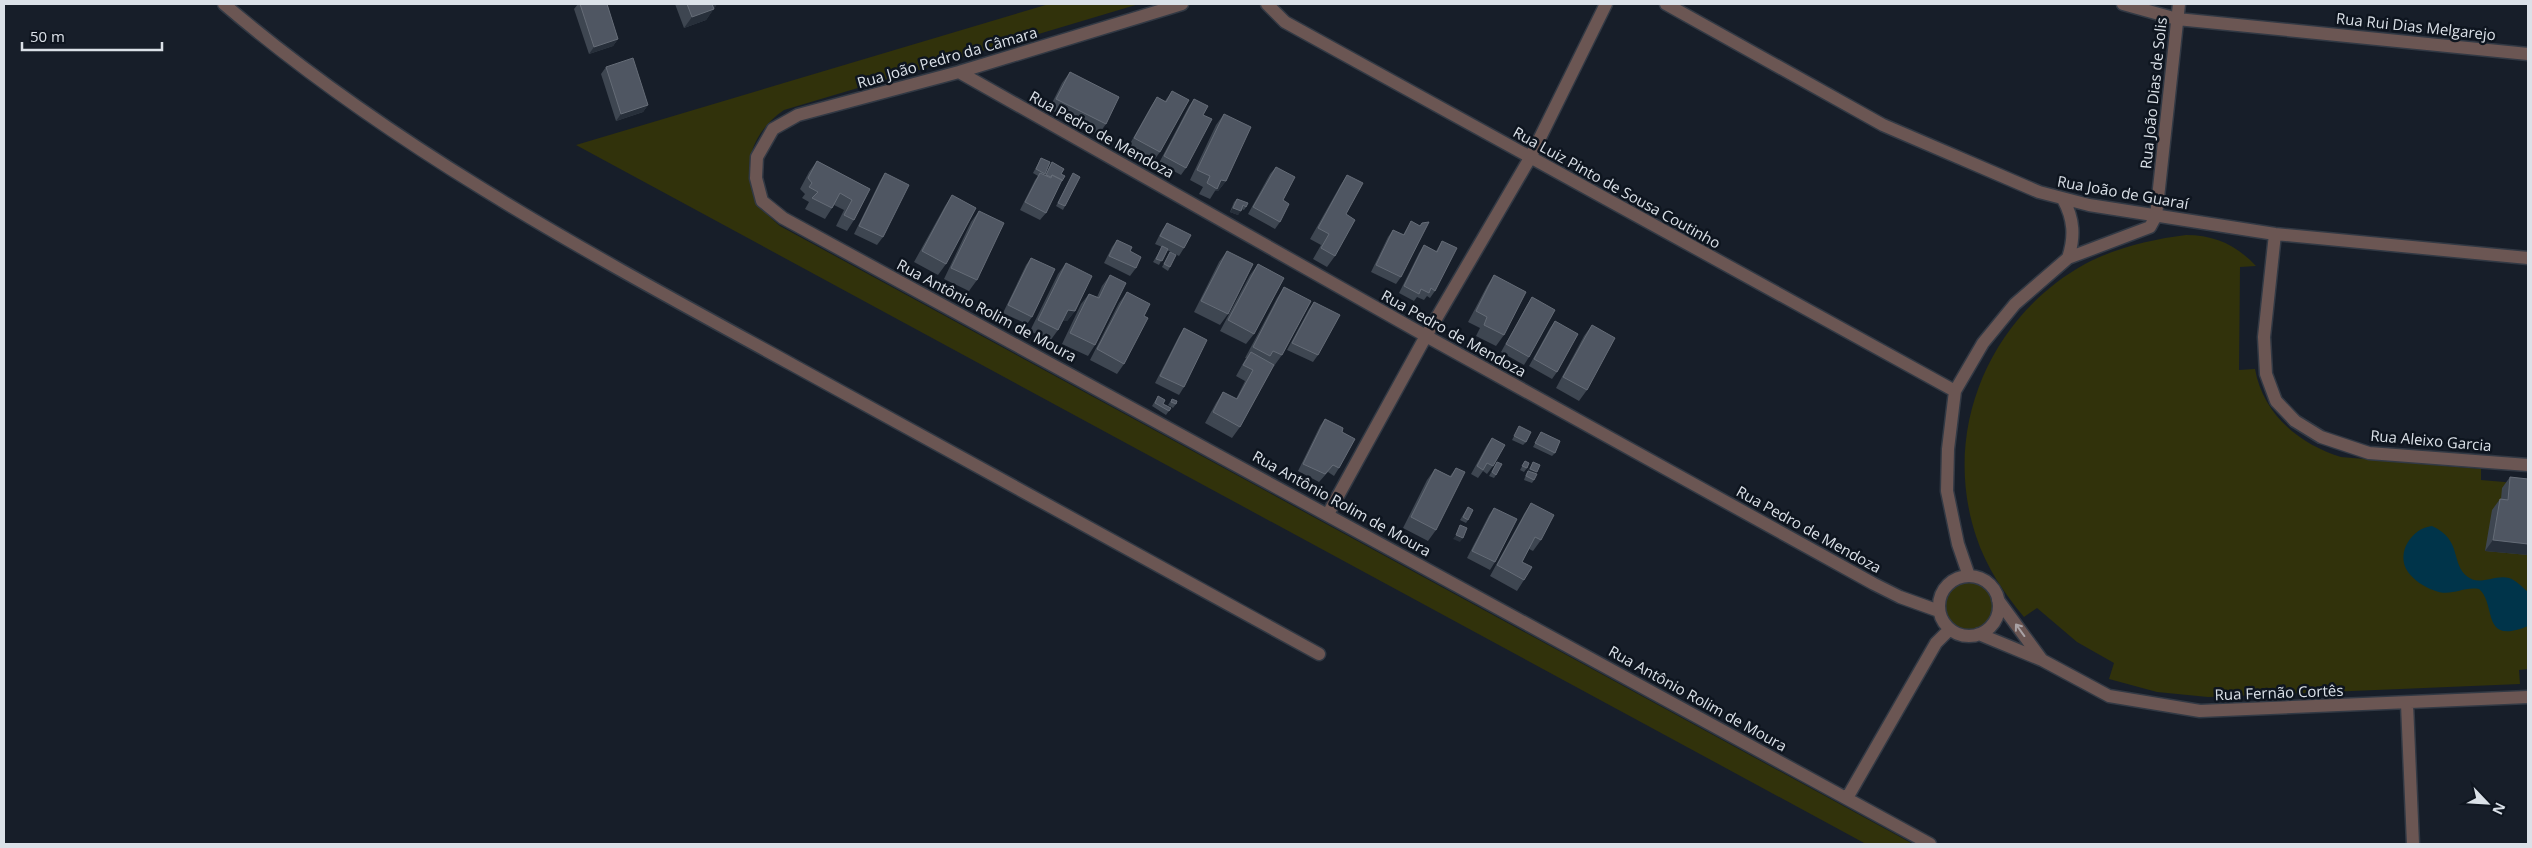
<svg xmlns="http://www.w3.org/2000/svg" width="2532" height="848" font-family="'Open Sans',sans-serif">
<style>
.green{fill:#31320b}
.water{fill:#00344a}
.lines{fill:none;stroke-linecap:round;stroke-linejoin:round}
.street-casing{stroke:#323944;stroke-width:15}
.street{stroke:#6b5653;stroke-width:12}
.wall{fill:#3e4651}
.shaded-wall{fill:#272f3a}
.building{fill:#4f5662;stroke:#656c77}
.oneway{stroke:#a9a2a5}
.labels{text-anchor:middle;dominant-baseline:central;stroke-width:5;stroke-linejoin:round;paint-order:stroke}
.street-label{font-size:15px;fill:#dbe1e8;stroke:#0e151f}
</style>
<rect width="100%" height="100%" fill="#171e29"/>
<path class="green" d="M1049 4H1139L784 110C740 140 737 193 780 226L1913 844H1866L576 145Z
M2186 235C2215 235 2236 245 2256 266L2240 267 2239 370 2255 369C2263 414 2299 444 2341 457L2481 469V480L2528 484V669L2519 670 2520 684 2208 697 2157 692 2109 679 2114 663 2077 642 2037 608 2024 617C2004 593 1986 567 1976 536 1941 431 1989 317 2085 264 2115 248 2153 239 2186 235Z
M1945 606a24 24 0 1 1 48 0a24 24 0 1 1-48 0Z"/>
<path class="water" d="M2432 526C2463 540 2450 564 2468 577 2479 586 2496 574 2509 578 2516 580 2523 588 2528 592V626C2480 646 2497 604 2479 589 2462 586 2451 598 2433 590 2424 587 2414 580 2408 572 2395 553 2412 528 2432 526Z"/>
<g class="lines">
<g class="street-casing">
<path id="street" d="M224 4C395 150 594 256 791 364 967 461 1143 558 1319 654
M1182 4 959 72 798 115 773 129 757 157 756 178 762 201 783 218 1930 844
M1267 4 1285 22 1955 391
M1666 4 1883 125 2039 192 2089 205 2275 234 2528 258
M2123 4 2177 19 2528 54
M959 72 1426 336 1874 584 1900 597 1939 611
M2063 199C2074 219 2075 237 2068 258
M2275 234 2264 337 2266 374 2276 401 2295 421 2321 437 2369 453 2528 465
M1328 514 1426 336 1530 158 1606 4
M1969 576 1958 544 1947 491 1948 449 1955 391 1983 343 2015 304 2068 258 2150 227 2156 216 2179 4
M1939 606a30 30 0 1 1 60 0a30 30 0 1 1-60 0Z
M1998 600 2042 660
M1979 634 2042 660 2109 696 2200 711 2528 697
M2407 704 2413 844
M1847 798 1936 643 1950 629"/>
</g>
<use href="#street" class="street"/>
</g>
<path class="wall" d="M578 4H607L618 39 613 46 589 54 574 9Z
M675 4H717L706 20 684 28Z
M606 67 648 105 643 112 616 121 601 74Z
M1070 72 1106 124 1098 135 1049 109 1062 83Z
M1172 91 1160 152 1152 163 1127 149 1150 108 1157 97 1165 101Z
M1194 99 1203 115 1186 168 1181 175 1159 163 1189 106Z
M1224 114 1226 181 1218 191H1215L1210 199 1199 194 1203 187 1190 180 1216 125Z
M1041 158 1045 174 1044 175H1045L1052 162 1061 174 1046 213 1040 220 1020 210 1035 180 1038 176 1033 173Z
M817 161 870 189 854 220 847 231 836 226 844 210 834 205 825 219 805 209 809 202 802 198 805 194 800 189 809 172Z
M1276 167 1283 200 1280 222 1275 229 1248 214 1270 174Z
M885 173 883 237 877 245 854 234 880 181Z
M1073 173 1065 206 1063 210 1056 206Z
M1347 175 1346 214 1335 256 1327 267 1313 259 1321 245 1310 239 1340 186Z
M952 195 946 264 938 275 914 262 945 206Z
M1237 199 1246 207 1244 210 1241 209 1238 215 1230 212 1234 202Z
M979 211 977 280 969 291 944 279 971 222Z
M1411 221 1420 226 1422 223 1401 277 1396 284 1371 272 1388 237 1393 230 1403 235Z
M1167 223 1184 248 1179 256 1167 250 1159 265 1153 262 1162 247 1155 244 1162 230Z
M1117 240 1136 268 1130 276 1104 263 1112 247Z
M1442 241 1435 291 1430 298 1427 296 1424 300 1417 297 1414 301 1399 293 1419 253 1424 245 1436 251Z
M1227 251 1228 314 1220 325 1194 312 1219 262Z
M1170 252V267L1168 271 1162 267Z
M1031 258 1032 317 1027 324 1003 313 1026 265Z
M1066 263 1075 311 1067 321H1062L1058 330 1050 341 1030 331 1058 274Z
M1258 264 1254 334 1246 344 1220 331 1250 275Z
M1110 275 1095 345 1088 356 1062 344 1081 304 1089 294 1097 297 1102 286Z
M1494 275 1504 335 1496 346 1476 336 1480 328 1468 322 1487 286Z
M1284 287 1282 355 1274 366H1273L1240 427 1232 438 1205 423 1216 403 1223 392 1236 399 1245 381 1236 376 1246 358H1245L1277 298Z
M1127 292 1144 316 1124 364 1117 374 1090 360 1119 303Z
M1532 297 1529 357 1524 365 1501 352 1527 305Z
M1314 302 1318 355 1313 362 1287 350 1309 309Z
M1555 321 1557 372 1552 379 1529 366 1550 328Z
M1592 325 1587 390 1579 401 1556 388 1584 336Z
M1184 328V387L1179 395 1155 383 1179 336Z
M1158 396 1163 404 1171 408 1166 415 1152 406Z
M1172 399 1176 404 1173 408 1168 405Z
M1325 419 1342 432 1339 468 1334 476 1328 472 1319 482 1298 471 1320 426Z
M1519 426 1526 442 1523 445 1512 440Z
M1541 432 1555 453 1552 456 1533 447Z
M1492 438 1493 466 1487 474 1483 471 1478 478 1471 474 1487 445Z
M1525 461 1527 468 1524 472 1520 470Z
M1497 462 1496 475 1494 478 1489 476Z
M1533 462 1535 474 1534 480 1532 483 1524 480 1526 474Z
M1456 468 1436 530 1428 541 1403 528 1427 480 1435 469 1450 476Z
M2510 477 2528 479V555L2485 551 2492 510 2500 499H2501L2502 488Z
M1531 503 1541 540 1533 551 1529 549 1522 562 1524 580 1517 591 1490 576 1524 514Z
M1468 507V520L1466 523 1460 520Z
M1494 508 1495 562 1490 570 1467 558 1489 515Z"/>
<path class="shaded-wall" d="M710 4H717L714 9Z
M714 9 706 20 684 28 692 17Z
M618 39 613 46 589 54 594 47Z
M648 105 643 112 616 121 621 114Z
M1221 180 1226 181 1218 191H1215Z
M1233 208 1241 211 1238 215 1230 212Z
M1068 310 1075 311 1067 321H1060Z
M1530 469 1537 472 1534 475 1527 472Z
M1456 535 1463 538 1460 542 1453 539Z
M2493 540 2528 544V555L2485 551Z"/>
<path class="building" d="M580 4H607L618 39 594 47Z
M687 4H712L714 9 692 17Z
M633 58 648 105 621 114 606 67Z
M1070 72 1119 97 1106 124 1056 99Z
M1172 91 1189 100 1160 152 1134 138 1157 97 1166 102Z
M1194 99 1208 106 1203 115 1212 119 1186 168 1164 156Z
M1224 114 1251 127 1226 181 1221 180 1217 189 1207 183 1210 176 1197 170Z
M1041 158 1050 162 1045 174 1036 169Z
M817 161 870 189 854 220 844 215 852 200 840 193 832 208 812 198 818 192 809 187 812 183 808 178Z
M1052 162 1064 169 1061 174 1065 176 1062 181V180L1052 175 1051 177 1046 175Z
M1276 167 1295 177 1283 200 1289 204 1280 222 1253 207Z
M885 173 909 185 883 237 859 226Z
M1040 173 1051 178 1052 175 1062 180 1046 213 1025 202Z
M1073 173 1080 177 1065 206 1058 203Z
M1347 175 1363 183 1346 214 1355 220 1335 256 1321 248 1329 234 1318 228Z
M952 195 976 208 946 264 922 251Z
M1237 199 1248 203 1246 207 1243 205 1241 211 1233 208Z
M979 211 1004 223 977 280 951 268Z
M1411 221 1420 226 1422 223 1429 222 1401 277 1376 265 1393 230 1404 235Z
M1167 223 1191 235 1184 248 1160 236Z
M1117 240 1132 247 1130 251 1141 257 1136 268 1109 256Z
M1442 241 1457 248 1435 291 1431 288 1429 293 1421 289 1419 294 1404 286 1424 245 1437 252Z
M1162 246 1168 249 1162 261 1156 259Z
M1227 251 1253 264 1228 314 1201 301Z
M1170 252 1176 255 1170 267 1164 264Z
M1031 258 1055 269 1032 317 1008 305Z
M1066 263 1092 276 1075 311 1068 310 1058 330 1038 320Z
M1258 264 1284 278 1254 334 1228 320Z
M1110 275 1126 283 1095 345 1070 333 1089 294 1099 298Z
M1494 275 1526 292 1504 335 1484 325 1487 317 1476 311Z
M1284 287 1311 301 1282 355 1273 351 1270 356 1253 347Z
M1127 292 1150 304 1144 316 1148 318 1124 364 1097 349Z
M1532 297 1555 310 1529 357 1506 344Z
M1314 302 1340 315 1318 355 1292 343Z
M1555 321 1578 334 1557 372 1534 359Z
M1592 325 1615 338 1587 390 1563 377Z
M1184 328 1207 340 1184 387 1160 376Z
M1251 352 1274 365 1240 427 1213 412 1223 392 1237 399 1253 370 1243 365Z
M1158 396 1165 400 1163 404 1171 408 1169 411 1155 403Z
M1172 399 1177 401 1176 404 1171 402Z
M1325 419 1343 428 1342 432 1355 439 1339 468 1333 465 1325 474 1303 464Z
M1519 426 1531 432 1526 442 1514 436Z
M1541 432 1560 441 1555 453 1535 443Z
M1492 438 1505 445 1493 466 1487 463 1483 470 1477 466Z
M1525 461 1529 463 1527 468 1522 466Z
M1497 462 1502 464 1496 475 1492 472Z
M1533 462 1540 465 1537 472 1530 469Z
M1456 468 1465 472 1436 530 1411 517 1435 469 1451 477Z
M1528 471 1537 474 1534 480 1526 476Z
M2510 477 2528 479V544L2493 540 2500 499 2508 500Z
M1531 503 1554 515 1541 540 1535 537 1522 562 1532 567 1524 580 1497 565Z
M1468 507 1473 510 1468 520 1463 517Z
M1494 508 1517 519 1495 562 1472 551Z
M1460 525 1467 528 1463 538 1456 535Z"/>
<defs><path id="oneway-shaft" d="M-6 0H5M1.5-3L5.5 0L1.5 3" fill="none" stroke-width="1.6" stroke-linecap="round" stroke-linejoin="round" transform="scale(1.25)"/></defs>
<use class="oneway" href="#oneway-shaft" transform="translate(2020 630) rotate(-126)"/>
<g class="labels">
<g class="street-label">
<text transform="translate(2416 26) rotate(6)">Rua Rui Dias Melgarejo</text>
<text transform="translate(947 57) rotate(-16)">Rua João Pedro da Câmara</text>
<text transform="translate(2153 93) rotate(-84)">Rua João Dias de Solis</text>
<text transform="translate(1102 134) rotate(29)">Rua Pedro de Mendoza</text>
<text transform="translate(1617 187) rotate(29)">Rua Luiz Pinto de Sousa Coutinho</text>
<text transform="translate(2123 192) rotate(10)">Rua João de Guaraí</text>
<text transform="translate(987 310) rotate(28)">Rua Antônio Rolim de Moura</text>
<text transform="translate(1454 333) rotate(29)">Rua Pedro de Mendoza</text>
<text transform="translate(2431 440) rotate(5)">Rua Aleixo Garcia</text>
<text transform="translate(1342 503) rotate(29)">Rua Antônio Rolim de Moura</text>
<text transform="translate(1809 529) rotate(29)">Rua Pedro de Mendoza</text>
<text transform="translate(2279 692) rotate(-2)">Rua Fernão Cortês</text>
<text transform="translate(1698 698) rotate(29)">Rua Antônio Rolim de Moura</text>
</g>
</g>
<rect width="2532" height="848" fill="none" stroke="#dbe1e8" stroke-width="10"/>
<g transform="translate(2487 803) rotate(115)" stroke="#0e151f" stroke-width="4" paint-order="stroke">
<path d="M0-4L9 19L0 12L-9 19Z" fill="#dbe1e8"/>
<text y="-8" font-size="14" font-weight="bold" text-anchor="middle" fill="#dbe1e8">N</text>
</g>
<path d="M22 42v8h140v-8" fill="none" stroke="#dbe1e8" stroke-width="2.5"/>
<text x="30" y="42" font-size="15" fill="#dbe1e8" stroke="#0e151f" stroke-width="4" paint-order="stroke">50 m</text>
</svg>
